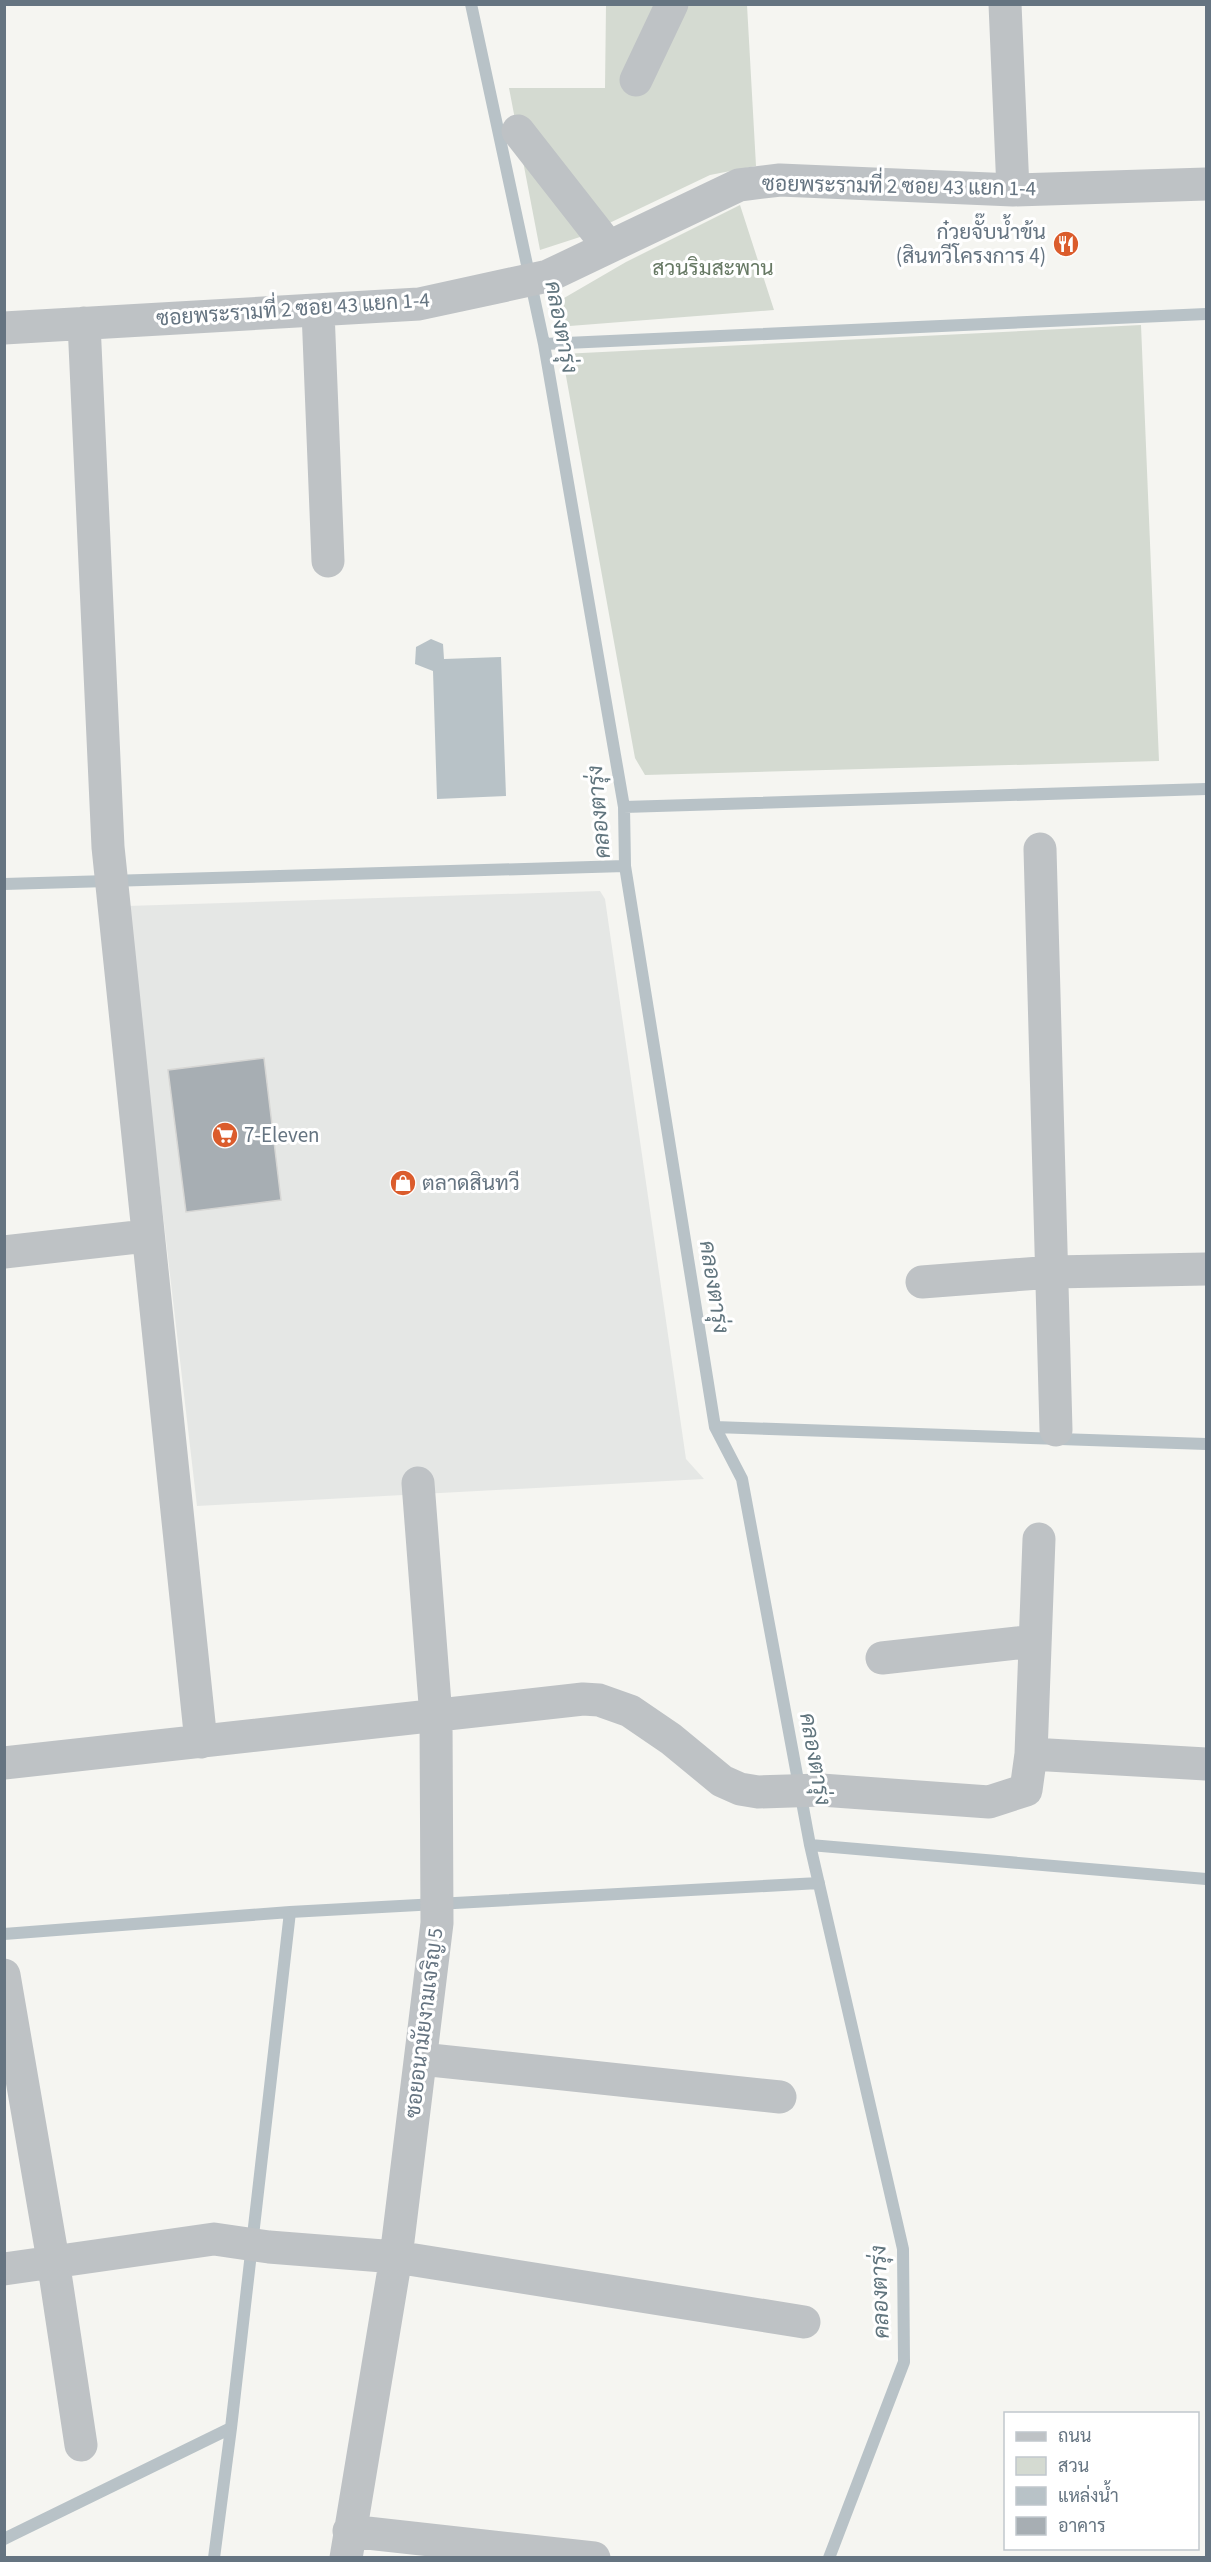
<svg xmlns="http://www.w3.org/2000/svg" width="1211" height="2562" font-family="'Source Sans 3',Sarabun,sans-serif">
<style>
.built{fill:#e5e7e5}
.green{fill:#d4dad1}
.water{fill:#b8c2c7}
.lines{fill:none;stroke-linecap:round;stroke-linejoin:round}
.stream{stroke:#b8c2c7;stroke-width:12}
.building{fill:#a7aeb3;stroke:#d6d6d4;stroke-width:1.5}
.street{stroke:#bec2c5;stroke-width:33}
.labels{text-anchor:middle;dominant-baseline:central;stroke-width:6;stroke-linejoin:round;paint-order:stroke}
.street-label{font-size:21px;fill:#657481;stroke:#fff}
.poi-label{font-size:21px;fill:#657481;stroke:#fff;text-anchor:start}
.park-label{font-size:21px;fill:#677964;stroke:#fff}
.water-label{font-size:22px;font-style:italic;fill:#61757e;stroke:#fff}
</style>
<rect width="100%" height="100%" fill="#f5f5f1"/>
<path class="built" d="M600 891 605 899 686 1459 704 1479 197 1506 127 906Z"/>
<path class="green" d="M606 5H747L756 166 710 175 580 237 540 250 509 88H605Z
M740 205 774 310 557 327 552 305 626 262Z
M1141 325 1159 761 645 775 635 758 562 354Z"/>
<path class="water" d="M431 639 443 644 444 659 501 657 506 796 437 799 433 671 415 664 416 647Z"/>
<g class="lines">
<path class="stream" d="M471 4 544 344 624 807 625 866 715 1427 742 1479 810 1845 903 2249 904 2362 829 2558
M544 344 1206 314
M624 807 1206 789
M4 884 625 866
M715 1427 1206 1444
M810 1845 1206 1879
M4 1934 290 1912 819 1883
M4 2539 231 2428 290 1912
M214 2558 231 2428"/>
</g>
<path class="building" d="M264 1058 281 1200 186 1212 168 1070Z"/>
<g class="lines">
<path class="street" d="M1005 4 1013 190
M636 80 672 4
M518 131 608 246
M318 311 328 561
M84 323 108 847 201 1742
M4 328 419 304 548 276 739 185 780 180 1013 190 1206 184
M1040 849 1056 1430
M4 1252 146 1236
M922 1282 1053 1272 1206 1269
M882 1658 1035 1641
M1031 1754 1206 1764
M4 1763 583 1699 599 1700 630 1711 671 1739 722 1781 740 1789 758 1792 821 1790 989 1802 1026 1790 1031 1754 1039 1539
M4 1975 53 2260 81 2445
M421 2059 780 2097
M4 2269 214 2239 269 2247 396 2257 804 2322
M349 2531 594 2558
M346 2558 396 2257 437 1923 436 1717 418 1483"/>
</g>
<defs>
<g id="restaurant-disc" transform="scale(1.35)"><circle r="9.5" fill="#db5c2c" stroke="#fff"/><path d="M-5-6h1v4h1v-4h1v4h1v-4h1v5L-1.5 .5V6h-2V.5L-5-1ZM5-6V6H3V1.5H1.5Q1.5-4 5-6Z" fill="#fff"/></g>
<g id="supermarket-disc" transform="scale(1.35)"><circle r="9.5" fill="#db5c2c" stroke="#fff"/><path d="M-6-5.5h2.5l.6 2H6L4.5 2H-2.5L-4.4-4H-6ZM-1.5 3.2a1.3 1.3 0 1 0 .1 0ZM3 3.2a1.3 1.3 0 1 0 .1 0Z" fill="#fff"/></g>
<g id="shop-disc" transform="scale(1.35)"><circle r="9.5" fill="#db5c2c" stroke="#fff"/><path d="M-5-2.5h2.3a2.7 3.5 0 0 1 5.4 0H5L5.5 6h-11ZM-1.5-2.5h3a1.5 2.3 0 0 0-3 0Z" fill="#fff"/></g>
</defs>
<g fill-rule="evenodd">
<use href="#restaurant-disc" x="1066" y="244"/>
<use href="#supermarket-disc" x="225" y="1135"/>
<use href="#shop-disc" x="403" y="1183"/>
</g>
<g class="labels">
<g class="street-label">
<text transform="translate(899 186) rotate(1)">ซอยพระรามที่ 2 ซอย 43 แยก 1-4</text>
<text transform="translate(293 309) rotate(-4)">ซอยพระรามที่ 2 ซอย 43 แยก 1-4</text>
<text transform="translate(424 2023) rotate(-83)">ซอยอนามัยงามเจริญ 5</text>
</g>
<g class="poi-label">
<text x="1046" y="232" text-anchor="end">ก๋วยจั๊บน้ำข้น<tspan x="1046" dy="24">(สินทวีโครงการ 4)</tspan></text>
<text x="244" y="1135">7-Eleven</text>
<text x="422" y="1183">ตลาดสินทวี</text>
</g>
<g class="park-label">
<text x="713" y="268">สวนริมสะพาน</text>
</g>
<g class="water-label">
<text transform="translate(561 327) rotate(79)">คลองตารุ่ง</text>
<text transform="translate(599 812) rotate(-95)">คลองตารุ่ง</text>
<text transform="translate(714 1287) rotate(81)">คลองตารุ่ง</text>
<text transform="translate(815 1759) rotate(80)">คลองตารุ่ง</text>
<text transform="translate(880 2292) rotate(-92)">คลองตารุ่ง</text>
</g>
</g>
<rect width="1211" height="2562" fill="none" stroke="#657481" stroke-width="12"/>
<rect x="1004" y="2412" width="195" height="138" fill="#ffffff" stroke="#c1c7cd" stroke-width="1.5"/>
<rect x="1016" y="2432" width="30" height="9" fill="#bec2c5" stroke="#c1c7cd" stroke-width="1.5"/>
<text x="1058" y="2442" font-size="18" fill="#657481">ถนน</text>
<rect x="1016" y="2457" width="30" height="18" fill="#d4dad1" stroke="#c1c7cd" stroke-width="1.5"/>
<text x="1058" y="2472" font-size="18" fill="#657481">สวน</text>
<rect x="1016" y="2487" width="30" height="18" fill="#b8c2c7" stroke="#c1c7cd" stroke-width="1.5"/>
<text x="1058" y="2502" font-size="18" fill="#657481">แหล่งน้ำ</text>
<rect x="1016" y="2517" width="30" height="18" fill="#a7aeb3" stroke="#c1c7cd" stroke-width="1.5"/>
<text x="1058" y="2532" font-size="18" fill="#657481">อาคาร</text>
</svg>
